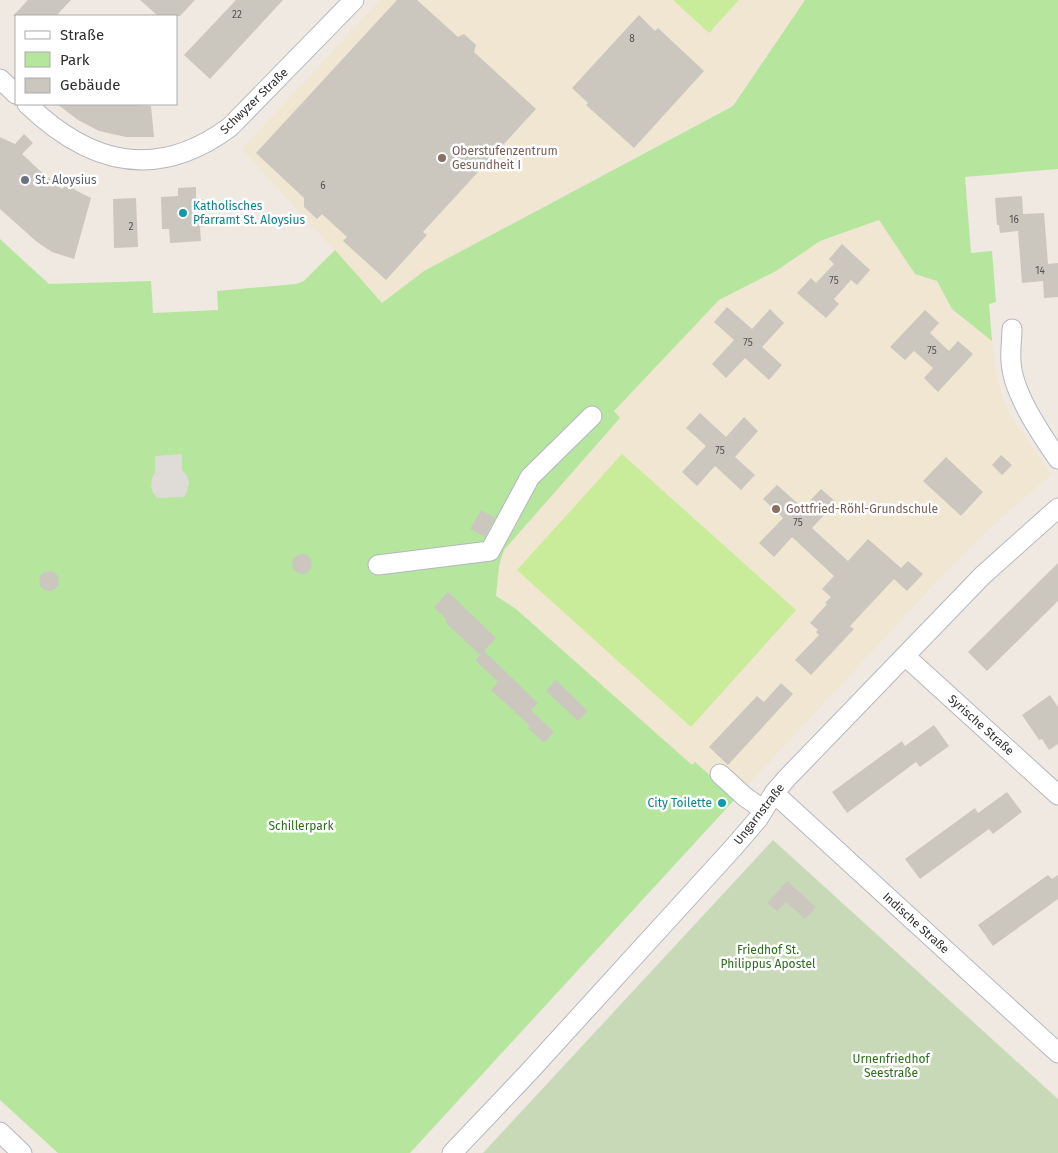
<svg xmlns="http://www.w3.org/2000/svg" width="1058" height="1153" font-family="'Fira Sans',sans-serif">
<style>
.education{fill:#f0e6d1}
.green{fill:#b6e59e}
.cemetery{fill:#c8d9b8}
.pitch{fill:#c9ec9a}
.plaza{fill:#dfdcd8}
.building{fill:#cbc7bf}
.lines{fill:none;stroke-linecap:round;stroke-linejoin:round}
.minor-casing{stroke:#b4b7c1;stroke-width:21}
.minor{stroke:#fff;stroke-width:19}
.education-dot{fill:#8d6e63;stroke:#fff;stroke-width:2}
.worship-dot{fill:#6b7280;stroke:#fff;stroke-width:2}
.culture-dot{fill:#0f9aa8;stroke:#fff;stroke-width:2}
.labels{text-anchor:middle;dominant-baseline:central;stroke-width:5;stroke-linejoin:round;paint-order:stroke}
.number-label{font-size:10px;fill:#555452}
.street-label{font-size:12px;fill:#2e2e2e;stroke:#fff}
.education-label{font-size:12px;fill:#785e54;stroke:#fff;text-anchor:start}
.worship-label{font-size:12px;fill:#5b616d;stroke:#fff;text-anchor:start}
.culture-label{font-size:12px;fill:#0d838f;stroke:#fff;text-anchor:start}
.park-label{font-size:12px;fill:#2c6e1b;stroke:#fff}
</style>
<rect width="100%" height="100%" fill="#efe9e1"/>
<path class="education" d="M380 0H805L733 105 424 271 382 303 242 149Z
M879 220 915 274 937 281 952 309 992 341 997 377 1003 399 1013 419 1051 475 1001 518 944 574 736 798 696 762 692 765 516 609 495 596 499 566 504 550 620 418 614 411 719 300 776 271 820 241Z"/>
<path class="green" d="M805 0H1058V169L965 177 971 253 992 251 996 302 989 304 992 341 952 309 937 281 915 274 879 220 820 241 776 271 719 300 614 411 620 418 504 550 499 566 496 596 516 609 692 765 695 762 736 798 410 1153H58L0 1100V239L49 284 151 281 153 313 218 310 217 291 296 284 304 281 335 250 382 303 424 271 733 106Z"/>
<path class="cemetery" d="M773 840 1058 1099V1153H483Z"/>
<path class="pitch" d="M673 0H739L709 33Z
M622 454 796 610 691 727 517 570Z"/>
<path class="plaza" d="M182 454V470L187 476 189 483 186 494 184 497 157 498 153 493 151 486 152 478 155 472V456Z"/>
<path class="building" d="M28 0H71L56 16H13Z
M140 0H195L180 16H158Z
M236 0H283L210 79 184 55Z
M397 0H417L458 37 464 34 476 45 474 52 536 109 423 232 427 235 386 280 343 241 347 237 322 214 317 219 304 207V198L256 153Z
M639 15 655 31 658 28 704 71 634 148 586 105 588 103 572 88Z
M57 104H121L151 106 154 137H126L99 131 78 120Z
M24 134 33 143 22 154 38 169 62 189 67 184 77 191 91 198 74 259 52 252 37 242 0 209V137L15 144Z
M196 187V199H203L204 227H200L201 241 170 243 169 229H162L161 197 178 196V188Z
M1022 196 1023 214 1044 213 1048 264 1058 263V297L1044 298 1043 281 1022 283 1018 231 1000 233 999 225H997L995 198Z
M136 198 138 247 114 248 113 199Z
M842 244 870 270 857 285 851 280 834 299 839 304 826 318 797 293 811 278 816 283 834 264 829 259Z
M727 307 752 329 770 309 784 323 762 347 782 365 769 380 745 358 726 378 712 364 734 340 714 322Z
M925 310 939 323 930 333 949 351 958 341 973 354 938 392 924 378 933 368 914 351 905 360 890 347Z
M700 413 726 437 744 417 758 431 735 457 755 475 741 490 715 466 697 486 682 472 706 446 686 428Z
M1001 455 1012 465 1002 475 992 465Z
M946 457 983 492 961 516 923 481Z
M777 485 803 508 821 489 836 502 812 528 848 561 868 539 901 568 908 561 923 574 907 591 894 579 850 626 854 629 811 675 795 660 819 635 816 632 818 630 810 623 827 604 825 603 831 597 822 589 834 576 792 537 774 557 759 543 783 518 763 499Z
M481 510 495 518 485 537 470 529Z
M292 564a10 10 0 1 1 20 0a10 10 0 1 1-20 0Z
M1058 563V601L987 671 968 652Z
M39 581a10 10 0 1 1 20 0a10 10 0 1 1-20 0Z
M448 592 496 638 484 651 538 703 531 710 554 732 544 743 528 728 530 726 491 690 498 682 475 660 480 655 445 622 447 620 434 607Z
M556 680 588 711 578 721 546 691Z
M781 683 793 694 728 765 709 747 757 696 764 702Z
M1050 695 1058 707V744L1049 750 1042 739 1039 740 1022 715Z
M934 725 949 746 920 767 916 762 847 813 832 792 902 741 905 746Z
M1007 792 1022 812 993 834 989 829 920 879 905 859 975 808 978 813Z
M1048 875 1052 879 1058 875V899L993 946 978 925Z
M787 881 816 907 805 919 786 902 777 911 767 903Z"/>
<g class="lines">
<g class="minor-casing">
<path id="minor" d="M0 79 16 94
M27 104C90 165 157 181 230 127L354 0
M1012 329C1012 339 1010 350 1011 361 1012 392 1041 434 1058 459
M378 565 490 551 530 477 592 416
M905 656 1058 795
M720 774 744 796 762 809
M774 793 1058 1053
M0 1132 22 1153
M452 1153 528 1073 733 848 758 819 774 793 787 778 983 575 1058 508"/>
</g>
<use href="#minor" class="minor"/>
</g>
<g class="education-dot">
<circle cx="442" cy="158" r="5"/>
<circle cx="776" cy="509" r="5"/>
</g>
<circle class="worship-dot" cx="25" cy="180" r="5"/>
<g class="culture-dot">
<circle cx="183" cy="213" r="5"/>
<circle cx="722" cy="803" r="5"/>
</g>
<g class="labels">
<g class="number-label">
<text x="237" y="15">22</text>
<text x="632" y="39">8</text>
<text x="323" y="186">6</text>
<text x="1014" y="220">16</text>
<text x="131" y="227">2</text>
<text x="1040" y="271">14</text>
<text x="834" y="281">75</text>
<text x="748" y="343">75</text>
<text x="932" y="351">75</text>
<text x="720" y="451">75</text>
<text x="798" y="523">75</text>
</g>
<g class="street-label">
<text transform="translate(254 101) rotate(-44)">Schwyzer Straße</text>
<text transform="translate(981 725) rotate(42)">Syrische Straße</text>
<text transform="translate(759 814) rotate(-52)">Ungarnstraße</text>
<text transform="translate(916 923) rotate(42)">Indische Straße</text>
</g>
<g class="education-label">
<text x="452" y="151">Oberstufenzentrum<tspan x="452" dy="14">Gesundheit I</tspan></text>
<text x="786" y="509">Gottfried-Röhl-Grundschule</text>
</g>
<g class="worship-label">
<text x="35" y="180">St. Aloysius</text>
</g>
<g class="culture-label">
<text x="193" y="206">Katholisches<tspan x="193" dy="14">Pfarramt St. Aloysius</tspan></text>
<text x="712" y="803" text-anchor="end">City Toilette</text>
</g>
<g class="park-label">
<text x="301" y="826">Schillerpark</text>
<text x="768" y="950">Friedhof St.<tspan x="768" dy="14">Philippus Apostel</tspan></text>
<text x="891" y="1059">Urnenfriedhof<tspan x="891" dy="14">Seestraße</tspan></text>
</g>
</g>
<rect x="15" y="15" width="162" height="90" fill="#ffffff" stroke="#ababab"/>
<rect x="25" y="31" width="25" height="8" fill="#ffffff" stroke="#ababab"/>
<text x="60" y="40" font-size="15" fill="#2e2e2e">Straße</text>
<rect x="25" y="52" width="25" height="15" fill="#b6e59e" stroke="#ababab"/>
<text x="60" y="65" font-size="15" fill="#2e2e2e">Park</text>
<rect x="25" y="78" width="25" height="15" fill="#cbc7bf" stroke="#ababab"/>
<text x="60" y="90" font-size="15" fill="#2e2e2e">Gebäude</text>
</svg>
